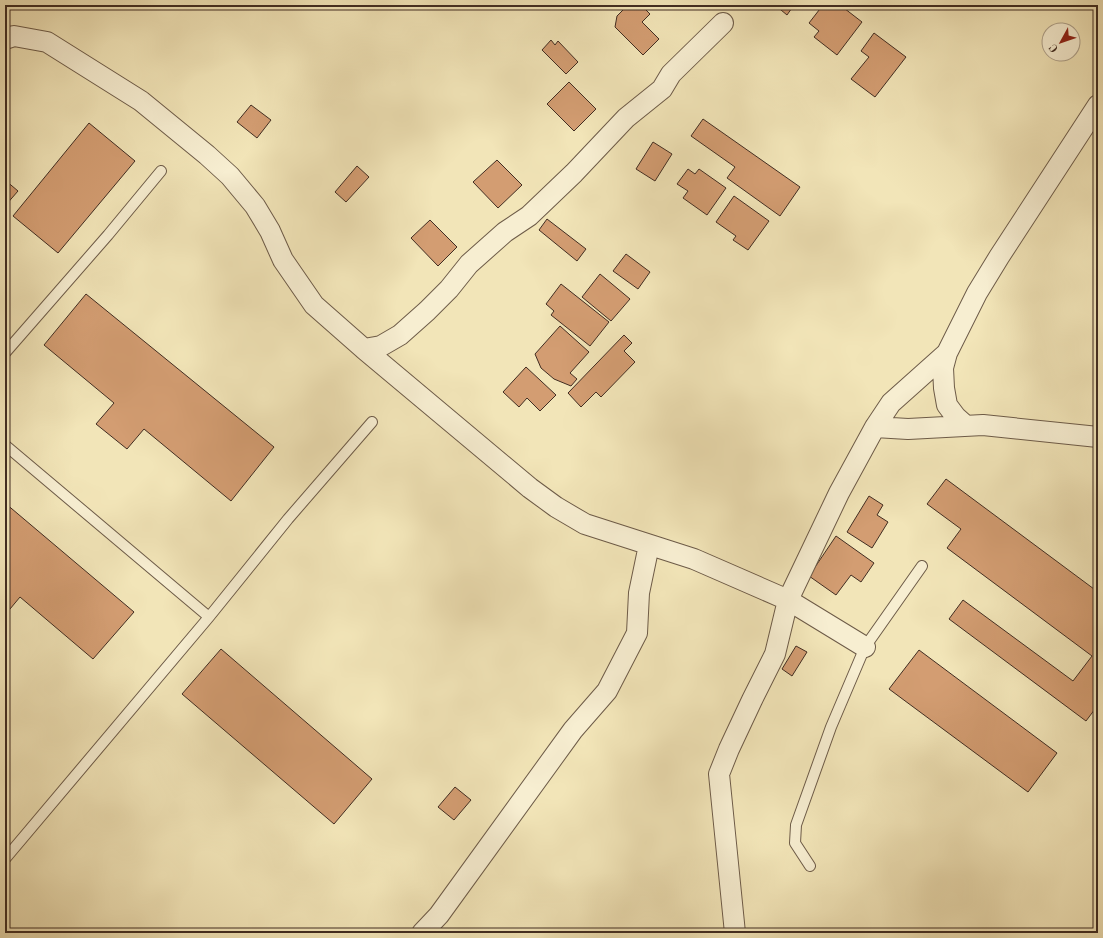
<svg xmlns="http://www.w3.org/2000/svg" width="1103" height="938" font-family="'Old Standard TT',serif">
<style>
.building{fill:#d39d72;stroke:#412d22}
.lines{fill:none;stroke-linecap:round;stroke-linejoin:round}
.lane-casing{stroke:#6d5b48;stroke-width:12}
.street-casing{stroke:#6d5b48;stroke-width:22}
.lane{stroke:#f7eed1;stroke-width:10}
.street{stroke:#f7eed1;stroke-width:20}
</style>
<rect width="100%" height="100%" fill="#f2e5b8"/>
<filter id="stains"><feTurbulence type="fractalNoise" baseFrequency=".005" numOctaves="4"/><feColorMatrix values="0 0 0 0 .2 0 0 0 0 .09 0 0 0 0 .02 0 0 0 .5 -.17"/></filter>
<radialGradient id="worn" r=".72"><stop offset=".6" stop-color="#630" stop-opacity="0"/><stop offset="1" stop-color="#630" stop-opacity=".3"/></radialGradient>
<path class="building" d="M628 5H641L650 14 642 22 659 39 643 55 615 27 617 16Z
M775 5H794L787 15Z
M823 5H840L862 22 837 55 814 37 819 31 809 23Z
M874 33 906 57 875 97 851 79 869 57 861 51Z
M551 40 555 45 558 41 578 62 566 74 542 50Z
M569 82 596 109 574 131 547 104Z
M251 105 271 120 257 138 237 122Z
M703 119 800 187 780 216 727 178 735 167 691 136Z
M89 123 135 161 58 253 13 216Z
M653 142 672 154 655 181 636 169Z
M497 160 522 185 498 208 473 182Z
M357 166 369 177 346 202 335 192Z
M688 169 695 174 699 169 726 188 707 215 683 198 688 191 677 184Z
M5 180 18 191 5 206Z
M734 196 769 221 748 250 733 240 736 236 716 222Z
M547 219 586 249 577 261 539 230Z
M430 220 457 247 438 266 411 238Z
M626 254 650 272 638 289 613 271Z
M600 274 630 299 611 321 582 297Z
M561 284 609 322 590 346 551 315 554 311 546 304Z
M86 294 274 447 231 501 144 429 127 449 96 424 114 403 44 345Z
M560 326 589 352 570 373 577 379 571 386 554 379 541 368 535 354Z
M624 335 632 343 624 351 635 362 601 397 596 392 581 407 568 393Z
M526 367 556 395 540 411 527 398 519 407 503 392Z
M946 479 1098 592V705L1086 721 949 619 963 600 1073 681 1092 656 947 548 961 529 927 504Z
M869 496 883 505 877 515 888 522 872 548 847 532Z
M5 503 134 612 93 659 20 597 5 615Z
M836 536 874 563 861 582 851 575 836 595 809 576Z
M796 646 807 652 792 676 782 669Z
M221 649 372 779 334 824 182 694Z
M919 650 1057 753 1028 792 889 689Z
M455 787 471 800 454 820 438 807Z"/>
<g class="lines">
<g class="lane-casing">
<path id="lane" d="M5 353 108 235 161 171
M5 445 209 617
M5 859 209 617 288 519 372 422
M810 866 795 843 796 825 831 727 865 647 922 566"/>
</g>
<g class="street-casing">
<path id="street" d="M5 39 14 36 47 42 141 101 207 155 230 176 255 206 270 231 283 260 314 305 364 349 530 488 556 507 585 524 694 559 788 600 865 647
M364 349 381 346 400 335 427 311 449 289 469 264 505 232 529 216 574 173 626 118 662 89 671 74 723 23
M965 425 956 417 947 405 944 388 943 368 947 353 977 293 999 257 1098 105
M875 427 908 429 983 425 1098 437
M422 933 439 915 573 730 607 691 637 633 639 593 649 545
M735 933 719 774 729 749 752 700 775 654 788 600 839 493 875 427 891 403 947 353"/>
</g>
<use href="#lane" class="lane"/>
<use href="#street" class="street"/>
</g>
<rect width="1103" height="938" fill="none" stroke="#f2e5b8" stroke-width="20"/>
<rect x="6" y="6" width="1091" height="926" fill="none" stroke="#412d22" stroke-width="2"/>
<rect x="10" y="10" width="1083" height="918" fill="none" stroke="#412d22"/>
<g transform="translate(1061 42) rotate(230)"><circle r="19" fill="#f7eed1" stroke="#aea18b"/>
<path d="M0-3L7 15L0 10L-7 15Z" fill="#8f2418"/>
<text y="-6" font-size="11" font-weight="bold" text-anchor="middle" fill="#412d22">С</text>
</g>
<rect width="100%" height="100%" filter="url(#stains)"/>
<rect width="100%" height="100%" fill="url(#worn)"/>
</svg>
